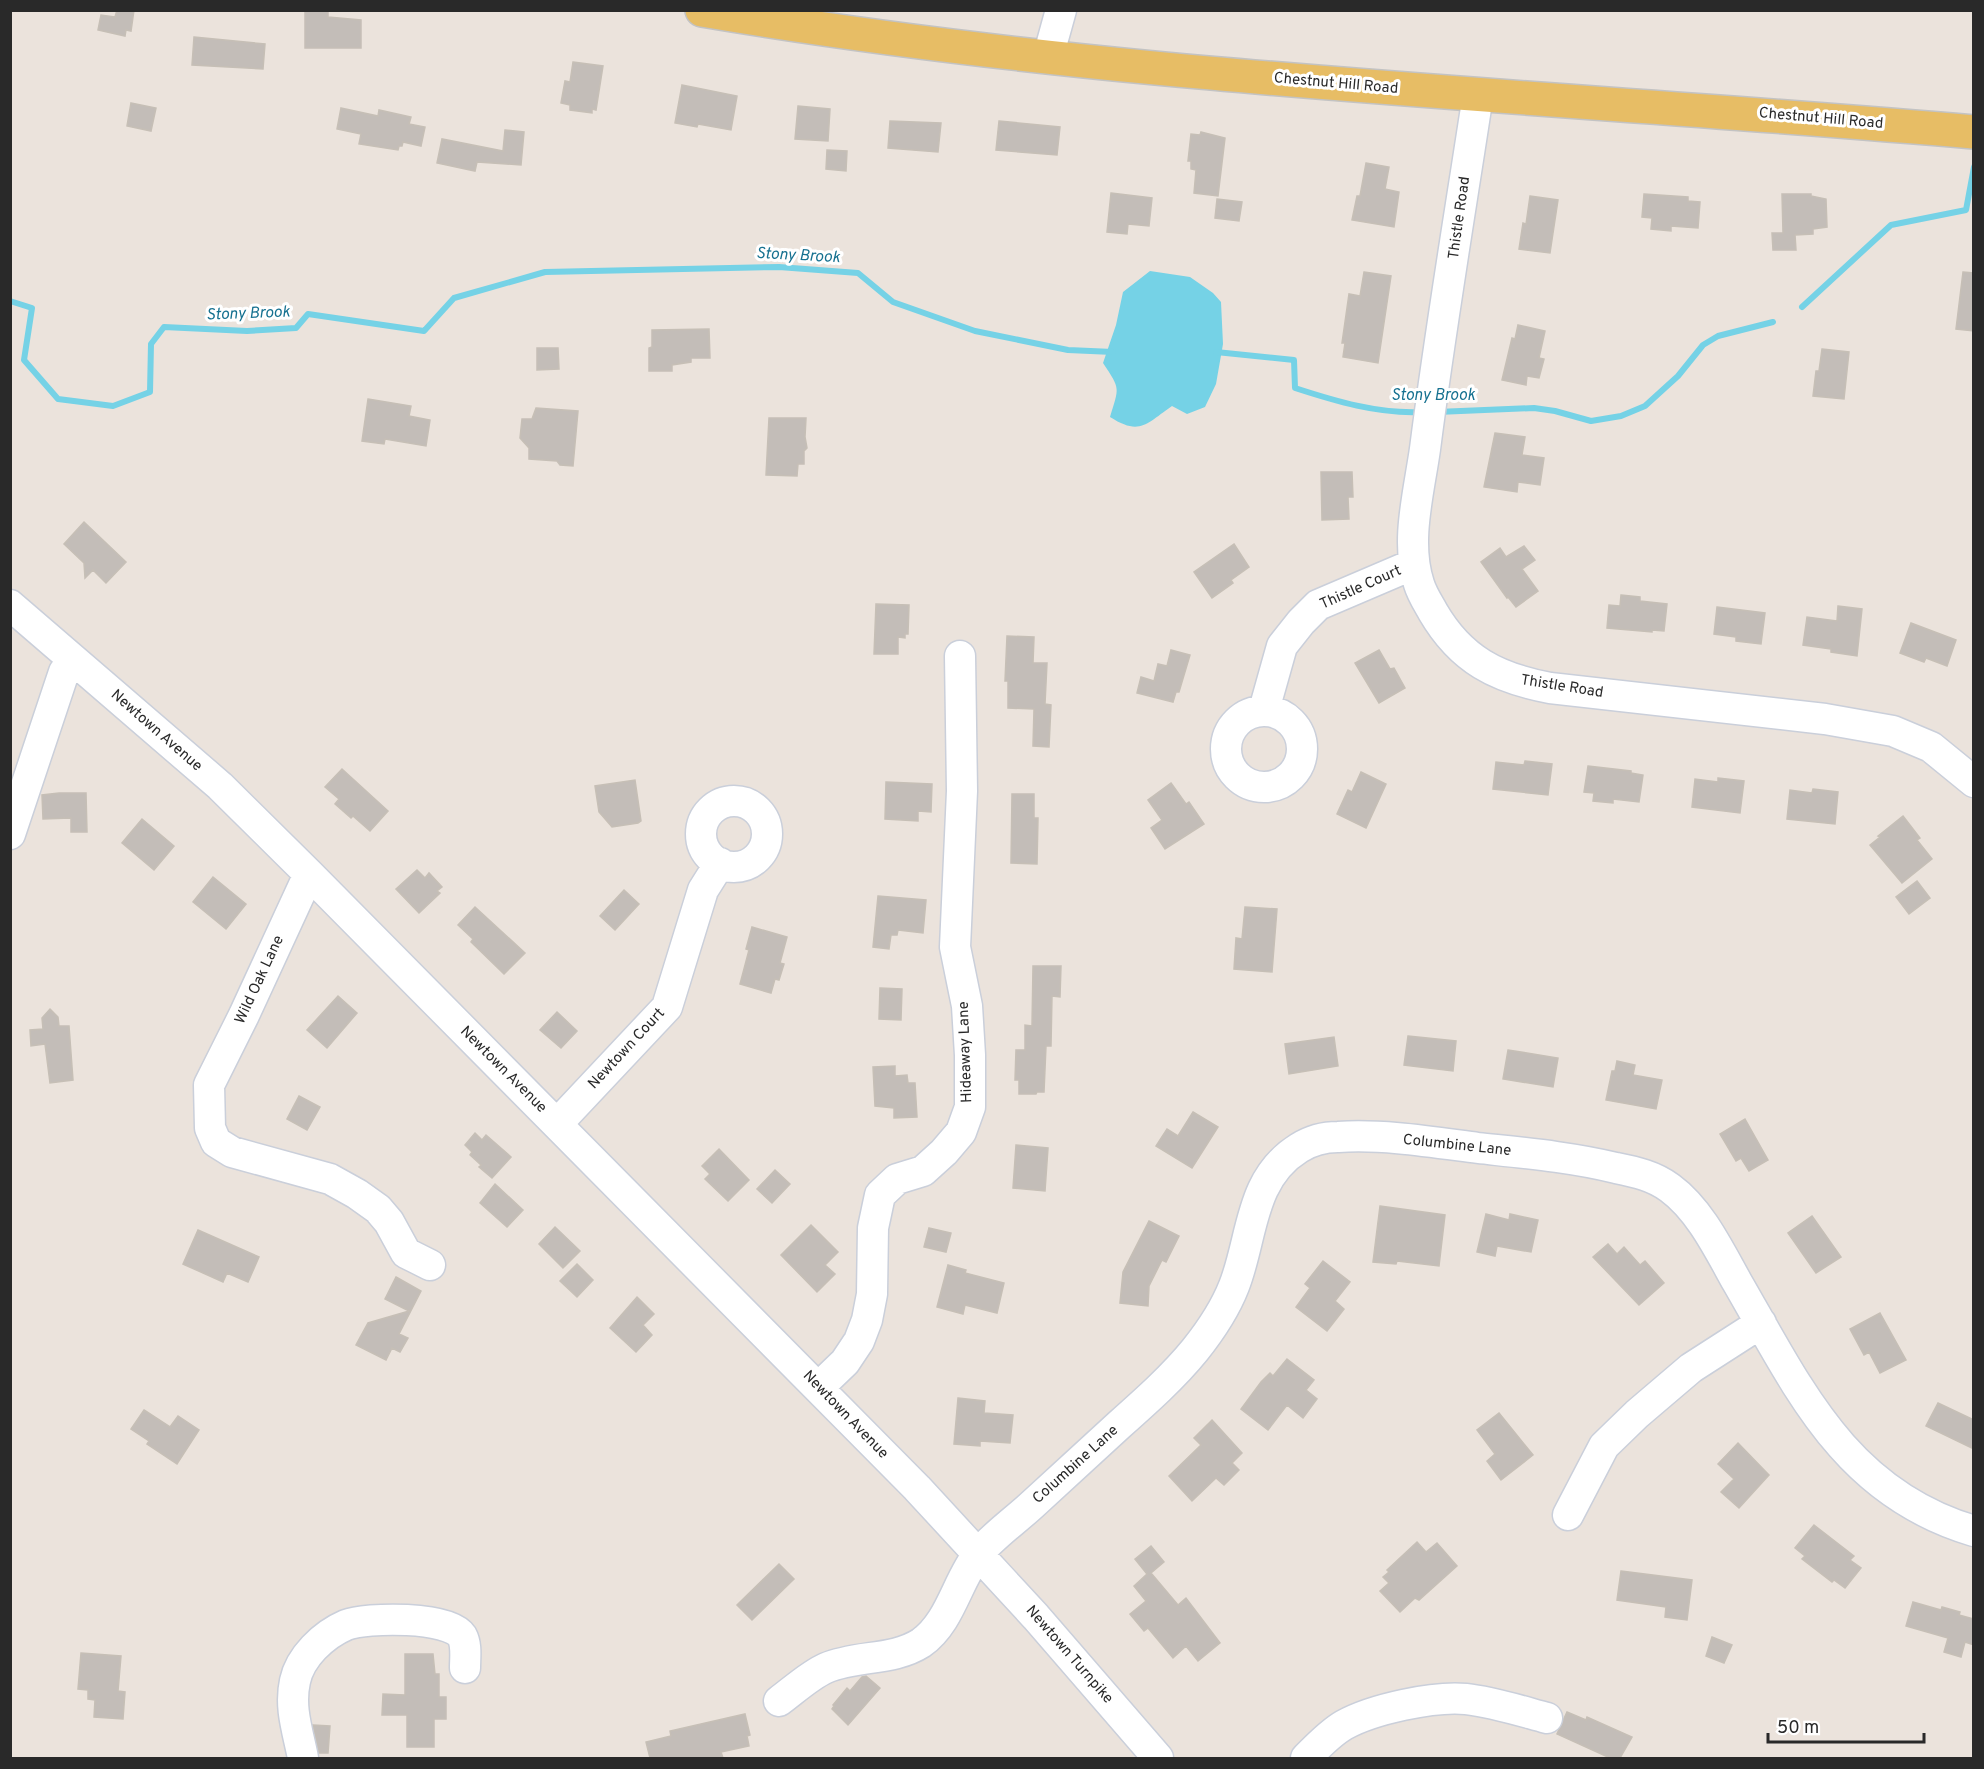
<svg xmlns="http://www.w3.org/2000/svg" width="1984" height="1769" font-family="Overpass,sans-serif">
<style>
.water{fill:#75d2e6}
.lines{fill:none;stroke-linecap:round;stroke-linejoin:round}
.stream{stroke:#75d2e6;stroke-width:6}
.building{fill:#c3bdb8;stroke:#c6bfb6;stroke-width:1.5}
.minor-casing{stroke:#cacfda;stroke-width:33}
.major-casing{stroke:#c3c3c3;stroke-width:36}
.minor{stroke:#fff;stroke-width:30}
.major{stroke:#e7bd65;stroke-width:33}
.labels{text-anchor:middle;dominant-baseline:central;stroke-width:6;stroke-linejoin:round;paint-order:stroke}
.street-label{font-size:15px;fill:#292929;stroke:#fff}
.water-label{font-size:16px;font-style:italic;fill:#167190;stroke:#fff}
</style>
<rect width="100%" height="100%" fill="#ebe3dc"/>
<path class="water" d="M1150 271 1190 277 1213 293 1221 302 1223 344 1216 384 1205 407 1187 414 1172 406C1146 424 1140 436 1110 417 1119 387 1121 390 1103 363L1116 325 1123 292Z"/>
<g class="lines">
<path class="stream" d="M10 301 32 308 24 360 58 399 113 406 150 392 151 344 164 327 247 331 296 328 308 314 424 331 454 298 545 272 779 267 858 273 893 302 975 331 1068 350 1113 352
M1802 307 1891 225 1966 210 1974 167
M1216 352 1294 360 1295 388C1335 401 1378 414 1421 412
M1437 412 1534 408 1555 411 1591 421 1621 416 1645 406 1678 376 1703 345 1718 336 1773 322"/>
</g>
<path class="building" d="M117 10H134L131 31 126 30 125 36 98 30 101 15 115 17Z
M305 10H328V17L361 20V48H305Z
M194 37 265 44 263 69 192 65Z
M573 62 603 66 596 110 592 109V113L570 110V105L561 103 565 81 570 82Z
M682 85 737 96 731 130 698 124 697 127 675 123Z
M131 103 156 108 151 131 127 126Z
M798 106 830 109 828 141 795 139Z
M341 108 378 116 379 110 411 117 409 124 425 127 421 146 403 142 402 146H399L398 150 359 144 361 134 337 129Z
M890 121 941 123 938 152 888 148Z
M999 121 1060 127 1057 155 996 150Z
M505 130 524 132 521 165 477 162 475 171 437 163 442 139 503 151Z
M1201 132 1225 138 1218 196 1194 193 1196 170 1191 169V161H1188L1191 134 1200 135Z
M827 150 847 151 846 171 826 169Z
M1366 163 1389 167 1385 189 1399 192 1394 227 1352 220 1357 196H1360Z
M1111 193 1152 198 1149 226 1128 224 1127 234 1107 232Z
M1644 194 1688 197V201L1700 202 1698 228 1671 226V231L1651 229 1652 218 1642 217Z
M1782 194H1811V196L1826 199 1827 227 1813 229V234L1795 235 1796 250H1773L1772 233H1783Z
M1530 196 1558 200 1550 253 1519 249 1523 223 1526 224Z
M1217 199 1242 202 1239 221 1215 218Z
M1364 272 1391 276 1378 363 1343 357 1345 343H1342L1349 294 1360 296Z
M1963 272 1974 273V331L1956 329Z
M1518 325 1545 331 1539 358 1544 359 1539 378 1527 376 1526 385 1502 380 1512 338 1515 339Z
M709 329 710 358H691V362L672 365V371H649V348L652 347V330Z
M537 348H558L559 369 537 370Z
M1822 349 1849 352 1844 399 1813 396 1816 371H1819Z
M368 399 411 406 409 416 430 420 426 446 385 439 384 444 362 441Z
M536 408 578 411 573 466 560 465 557 461 529 459V448L520 438 522 419H532Z
M769 418H806L805 437 807 448 804 451V464H798L797 476 766 475Z
M1495 433 1525 437 1522 455 1544 458 1540 485 1518 482 1517 492 1484 487Z
M1321 472H1352L1353 497H1348L1349 519 1322 520Z
M84 522 126 562 106 583 93 570 85 578 84 563 64 544Z
M1234 544 1249 567 1231 580 1233 583 1212 598 1194 572Z
M1524 546 1535 560 1522 569 1538 591 1516 607 1508 597 1507 598 1481 562 1500 548 1506 557Z
M1621 595 1640 597V601L1667 604 1664 631 1652 630V632L1607 628 1609 605 1620 606Z
M876 604 909 605 908 634H905V638L898 637V654H874Z
M1838 606 1862 609 1857 656 1831 652V649L1803 645 1807 617 1837 621Z
M1717 607 1765 613 1761 644 1736 641V637L1714 634Z
M1911 623 1956 640 1947 666 1926 658 1924 662 1900 653Z
M1007 636 1034 637 1033 663H1047L1045 704 1051 705 1049 747 1033 746 1034 709 1008 708V681H1005Z
M1171 650 1190 655 1179 692H1176L1173 702 1137 693 1141 677 1154 681 1158 664 1167 666Z
M1379 650 1390 669 1394 668 1405 688 1379 703 1355 663Z
M1525 761 1552 764 1548 795 1493 789 1496 762 1524 765Z
M1588 766 1631 771V773L1643 775 1639 802 1613 799V803L1593 801 1594 793 1584 792Z
M342 769 388 811 370 831 353 816 351 818 335 804 339 799 325 787Z
M1361 772 1386 784 1366 828 1337 814 1348 790 1352 792Z
M1718 778 1744 781 1740 813 1692 807 1695 779 1718 782Z
M635 780 641 821 638 823 612 827 599 812 595 786Z
M886 782 932 784 931 812 918 811V821L885 819Z
M1171 783 1186 804 1189 802 1204 824 1165 849 1151 828 1162 820 1148 800Z
M1813 789 1838 792 1835 824 1787 819 1790 790 1812 793Z
M59 793H86L87 832H71V818L43 819 42 795Z
M1012 794H1034V818H1038L1037 864 1011 863Z
M1903 816 1920 838 1917 840 1932 859 1902 883 1870 845 1880 837 1878 836Z
M142 819 174 846 154 870 122 843Z
M417 870 425 878 429 873 442 887 437 891 440 893 419 913 396 889Z
M213 877 246 904 226 929 193 902Z
M1917 881 1930 898 1909 914 1896 897Z
M624 890 639 904 615 930 600 916Z
M878 896 926 900 923 933 898 930 897 935H891L889 949 873 947Z
M475 907 525 953 504 974 471 942 473 939 458 925Z
M1245 907 1277 909 1272 972 1234 969 1236 938 1242 939Z
M752 927 787 937 780 963 784 964 779 980 775 979 771 993 740 984 749 950 746 949Z
M1033 966H1061L1060 997 1052 996 1051 1046H1046L1044 1092H1037L1036 1094H1019V1080H1015L1016 1050H1025V1025L1032 1026Z
M880 988 902 989 901 1020 879 1019Z
M338 996 357 1013 327 1048 307 1030Z
M50 1009 58 1017 59 1026H69L73 1080 50 1083 45 1044 31 1046 30 1030 43 1029 42 1018Z
M557 1012 577 1031 561 1048 540 1030Z
M1408 1036 1456 1041 1453 1071 1404 1065Z
M1334 1037 1338 1066 1289 1074 1285 1044Z
M1508 1050 1558 1058 1553 1087 1503 1079Z
M1617 1061 1635 1065 1633 1075 1662 1080 1656 1109 1606 1100 1612 1071H1615Z
M895 1066V1076L907 1075 908 1083H915L917 1117 894 1118V1108L875 1106 873 1067Z
M299 1096 320 1107 307 1130 287 1119Z
M1193 1112 1218 1127 1192 1168 1156 1146 1167 1129 1178 1136Z
M1745 1119 1768 1160 1749 1171 1741 1158 1736 1161 1720 1134Z
M475 1133 482 1140 486 1135 511 1157 492 1178 479 1167 481 1165 470 1155 472 1152 465 1145Z
M1016 1145 1048 1148 1045 1191 1013 1188Z
M719 1149 749 1180 728 1201 705 1179 710 1174 702 1166Z
M775 1170 790 1184 772 1203 757 1189Z
M495 1184 523 1210 507 1227 480 1203Z
M1380 1206 1445 1215 1439 1266 1397 1261 1396 1264 1373 1262Z
M1486 1214 1509 1220 1510 1214 1538 1220 1531 1252 1497 1246 1495 1256 1477 1252Z
M1812 1216 1841 1257 1816 1273 1788 1233Z
M1149 1221 1179 1236 1166 1262 1162 1260 1149 1286 1148 1306 1120 1303 1123 1272Z
M811 1225 838 1252 825 1265 835 1274 817 1292 781 1255Z
M555 1227 580 1251 563 1268 539 1244Z
M929 1228 951 1233 946 1252 924 1247Z
M198 1230 259 1257 248 1282 227 1273 223 1282 183 1264Z
M1608 1244 1617 1254 1624 1247 1640 1265 1645 1261 1664 1283 1639 1305 1593 1257Z
M1323 1261 1350 1282 1335 1301 1344 1309 1327 1331 1296 1307 1310 1288 1305 1284Z
M577 1264 593 1280 577 1297 560 1281Z
M948 1265 966 1270 965 1273 1004 1283 997 1313 965 1305 963 1314 937 1307Z
M396 1277 421 1291 399 1334 408 1338 400 1352 392 1348 386 1360 356 1345 368 1323 409 1311 385 1299Z
M637 1297 654 1314 643 1325 652 1335 636 1352 610 1328Z
M1880 1313 1906 1360 1880 1373 1869 1352 1864 1355 1850 1329Z
M1287 1359 1314 1380 1306 1390 1317 1399 1303 1418 1287 1405 1268 1430 1241 1409 1261 1382 1270 1373 1273 1376Z
M958 1398 985 1401 984 1413 1013 1415 1010 1443 980 1441V1446L954 1444Z
M1938 1403 1974 1420V1449L1926 1426Z
M144 1410 170 1427 178 1416 199 1430 177 1464 147 1444 149 1441 131 1429Z
M1499 1413 1533 1455 1501 1480 1487 1461 1495 1454 1477 1430Z
M1212 1420 1242 1453 1232 1463 1239 1470 1224 1485 1216 1478 1192 1501 1169 1476 1201 1445 1194 1438Z
M1738 1443 1769 1475 1739 1508 1721 1492 1734 1479 1718 1464Z
M1814 1525 1854 1556 1850 1560 1861 1568 1845 1588 1834 1580 1832 1582 1802 1559 1805 1556 1795 1548Z
M1417 1542 1426 1552 1437 1543 1457 1566 1419 1600 1415 1598 1400 1612 1380 1591 1389 1583 1383 1577 1389 1572 1387 1570Z
M1151 1546 1164 1562 1151 1573 1178 1605 1186 1598 1220 1643 1198 1661 1186 1646 1173 1658 1148 1628 1144 1631 1130 1614 1146 1601 1134 1586 1147 1574 1135 1559Z
M779 1564 794 1579 752 1620 737 1605Z
M1621 1571 1692 1580 1687 1620 1665 1617 1666 1607 1617 1600Z
M1913 1602 1941 1610 1942 1607 1960 1612 1959 1615 1974 1619V1645L1965 1642 1961 1657 1944 1652 1948 1638 1906 1626Z
M1712 1637 1732 1645 1724 1663 1706 1656Z
M81 1653 121 1656 118 1691 125 1692 123 1719 94 1717 95 1700 88 1699V1690L78 1689Z
M405 1654H433L435 1674H439V1697H446V1719H434V1747H407V1715H382L383 1694 405 1695Z
M866 1676 880 1688 848 1725 832 1709 834 1706 833 1705 847 1688 850 1691 862 1677Z
M1567 1712 1586 1720 1587 1717 1632 1737 1620 1758H1610L1557 1734Z
M745 1714 750 1735 747 1736 749 1746 721 1752 723 1758H650L646 1742 671 1736 670 1731Z
M313 1725 330 1726 328 1753H319Z"/>
<g class="lines">
<g class="minor-casing">
<path id="minor" d="M1048 57 1061 10
M1478 95C1460 213 1440 331 1425 449 1419 492 1405 542 1419 584 1422 594 1428 603 1433 612 1461 660 1497 678 1550 688L1825 719 1893 731 1931 747 1974 782
M10 605 220 786 309 874 917 1488 1036 1617 1158 1758
M1264 710 1282 646 1301 622 1318 605 1414 564
M1226 749a38 38 0 1 1 76 0a38 38 0 1 1-76 0Z
M701 834a33 33 0 1 1 66 0a33 33 0 1 1-66 0Z
M10 834 64 672 73 660
M309 874 244 1015 209 1085 210 1128 216 1142 232 1152 330 1179 357 1194 378 1209 389 1222 406 1253 430 1265
M557 1124 667 1007 703 890 720 863
M819 1387 845 1362 859 1341 867 1320 872 1294 873 1228 880 1195 897 1179 923 1171 944 1152 961 1132 970 1107V1055L967 1006 955 947 962 791 960 656
M1568 1515 1604 1446 1637 1414 1691 1368 1761 1323
M779 1701C794 1690 810 1675 826 1668 857 1655 893 1661 921 1643 951 1622 957 1580 979 1553 993 1536 1017 1519 1034 1503 1062 1477 1091 1451 1119 1425 1146 1401 1173 1377 1195 1350 1211 1330 1225 1309 1234 1286 1253 1238 1249 1179 1299 1148 1310 1141 1324 1137 1338 1137 1384 1134 1432 1142 1478 1148 1524 1153 1571 1157 1616 1168 1636 1172 1654 1176 1670 1188 1700 1210 1719 1250 1737 1282 1799 1389 1845 1493 1974 1531
M303 1758C298 1732 289 1708 295 1681 300 1657 323 1635 346 1625 367 1617 449 1616 462 1636 467 1645 465 1658 465 1668
M1306 1758C1317 1747 1330 1733 1344 1725 1373 1709 1433 1696 1466 1699 1493 1702 1521 1711 1547 1718"/>
</g>
<g class="major-casing">
<path id="major" d="M702 10C1122 81 1549 95 1974 132"/>
</g>
<use href="#minor" class="minor"/>
<use href="#major" class="major"/>
</g>
<g class="labels">
<g class="street-label">
<text transform="translate(1336 84) rotate(5)">Chestnut Hill Road</text>
<text transform="translate(1821 119) rotate(5)">Chestnut Hill Road</text>
<text transform="translate(1460 218) rotate(-82)">Thistle Road</text>
<text transform="translate(1361 588) rotate(-24)">Thistle Court</text>
<text transform="translate(1562 687) rotate(9)">Thistle Road</text>
<text transform="translate(156 731) rotate(41)">Newtown Avenue</text>
<text transform="translate(260 980) rotate(-65)">Wild Oak Lane</text>
<text transform="translate(627 1049) rotate(-47)">Newtown Court</text>
<text transform="translate(966 1052) rotate(-92)">Hideaway Lane</text>
<text transform="translate(503 1070) rotate(45)">Newtown Avenue</text>
<text transform="translate(1457 1146) rotate(6)">Columbine Lane</text>
<text transform="translate(845 1415) rotate(46)">Newtown Avenue</text>
<text transform="translate(1076 1465) rotate(-42)">Columbine Lane</text>
<text transform="translate(1069 1655) rotate(49)">Newtown Turnpike</text>
</g>
<g class="water-label">
<text transform="translate(798 256) rotate(3)">Stony Brook</text>
<text transform="translate(248 314) rotate(-2)">Stony Brook</text>
<text x="1433" y="396">Stony Brook</text>
</g>
</g>
<rect width="1984" height="1769" fill="none" stroke="#292929" stroke-width="24"/>
<path d="M1768 1733v9h156v-9" fill="none" stroke="#292929" stroke-width="3"/>
<text x="1777" y="1733" font-size="18" fill="#292929" stroke="#ffffff" stroke-width="4.5" paint-order="stroke">50 m</text>
</svg>
